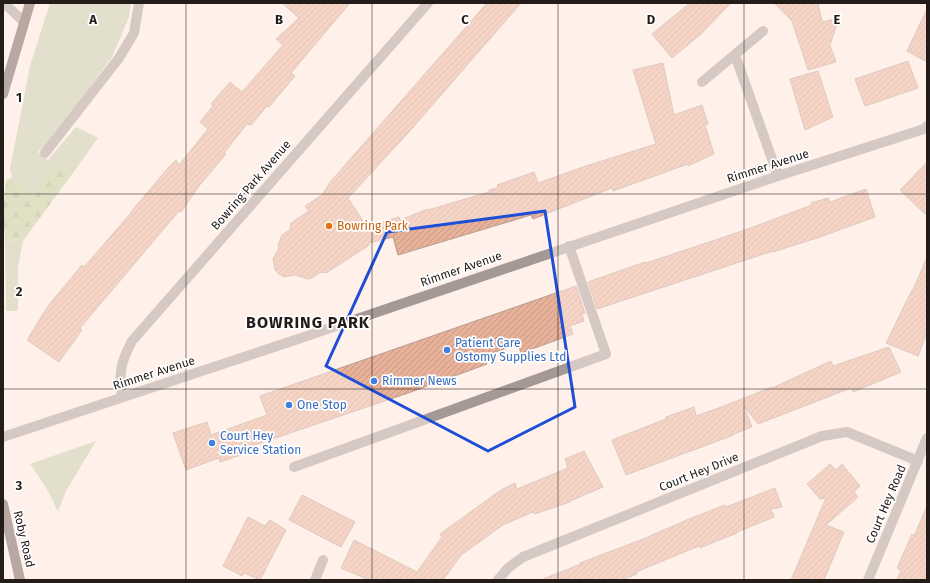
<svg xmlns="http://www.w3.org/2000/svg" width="930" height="583" font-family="'Fira Sans',sans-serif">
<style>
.green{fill:#bfcaa9}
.forest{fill:url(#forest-firs)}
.building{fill:url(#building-hatch);stroke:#b39c92}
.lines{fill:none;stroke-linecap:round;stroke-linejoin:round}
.lane{stroke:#a49996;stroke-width:10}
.street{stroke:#a49996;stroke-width:10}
.primary{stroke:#63504c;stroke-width:10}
.marked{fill:none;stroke:#1d4ed8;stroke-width:3;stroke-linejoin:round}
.grid{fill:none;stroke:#241c18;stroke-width:1;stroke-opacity:0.55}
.food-dot{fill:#e8710a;stroke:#fff;stroke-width:1.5}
.shop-dot{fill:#3f7fe0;stroke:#fff;stroke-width:1.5}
.labels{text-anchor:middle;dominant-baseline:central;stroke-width:3.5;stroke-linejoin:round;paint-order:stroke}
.street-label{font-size:12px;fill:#241c18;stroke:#fff}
.food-label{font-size:12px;fill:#c56008;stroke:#fff;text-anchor:start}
.shop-label{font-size:12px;fill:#366cbe;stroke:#fff;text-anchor:start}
.district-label{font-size:16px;font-weight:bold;letter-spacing:1px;fill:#241c18;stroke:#fff}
.grid-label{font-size:13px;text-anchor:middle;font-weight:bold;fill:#241c18;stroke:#fff;stroke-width:3.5;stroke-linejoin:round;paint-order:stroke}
</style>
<defs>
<pattern id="forest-firs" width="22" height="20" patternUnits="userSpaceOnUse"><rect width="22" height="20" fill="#bacc99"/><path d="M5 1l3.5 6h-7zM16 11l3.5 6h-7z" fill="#a0af83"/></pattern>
<pattern id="building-hatch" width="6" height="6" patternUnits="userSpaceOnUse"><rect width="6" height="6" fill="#e8b29a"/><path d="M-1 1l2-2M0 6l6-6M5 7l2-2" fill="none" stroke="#c79884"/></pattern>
</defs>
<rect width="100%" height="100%" fill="#fff0e9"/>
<path class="green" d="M50 3H131L129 17 112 57 51 140 38 152 48 160 76 127 98 138 78 166 60 167 37 196 14 182 10 169 30 66Z
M5 240 23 241 18 267V311H6Z
M96 441 66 491 58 511 57 510C50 493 41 479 30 464Z"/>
<path class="forest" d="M78 166 23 241 5 240 3 214 6 180 13 177 14 182 37 196 44 175 60 167Z"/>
<path class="building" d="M282 3H350L291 73 295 76 269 107 267 106 251 125 247 124 224 153 226 154 199 186 181 212 179 211 80 328 82 330 59 362 27 340 48 306 82 265 84 267 131 213H130L168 168 176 160 179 165 208 129 200 122 213 106 211 104 230 82 242 92 283 45 276 39 299 18Z
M487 3H521L409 132 348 198 367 227 399 217 400 220 428 209V210L489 192V190L498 188 497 185 534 172 538 183 586 166 656 144 633 70 663 63 674 115 702 105 708 124 705 125 714 154 688 166V164L613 191 612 188 533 219 531 215 398 255 393 237 369 243 368 246 326 273 321 272 312 278 308 279 295 275 284 277 279 274 275 270 273 259 279 248 278 245 282 235 290 230 291 223 309 211 305 206 322 195 331 181Z
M690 3H731L701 34 672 58 652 34Z
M774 3H818L822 22 839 18 830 45 836 62 808 70 792 21Z
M927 9V62L907 51Z
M908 61 918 88 865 106 855 79Z
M818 71 833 117 805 130 790 79Z
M927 162V216L900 190Z
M866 189 875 217 820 237 773 252V251L597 309 588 282 645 262 646 263 748 229 812 205 811 203 828 198 830 202Z
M927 257V333L918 356 886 343 912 290H913Z
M576 286 585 313 582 314 584 321 570 326 573 334 521 353 518 344 484 356 487 364 408 393 249 447 250 452 220 462 219 458 186 470 173 433 207 422 211 435 267 415 260 396Z
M889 347 901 372 853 392 851 388 758 424 744 406 752 427 734 434V435L626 475 612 440 666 419V417L694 407 696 416 724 406 772 387V388L831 361 833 366Z
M584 451 603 487 570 501V502L535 514 533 512 503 525 461 555 443 580H369L341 568 354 540 417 572 442 537 440 534 501 490 515 483 517 489 568 468 565 459Z
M830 464 836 470 842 464 860 486 854 492 858 497 826 525 844 532 824 580H791L826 498 820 499 807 484Z
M775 488 782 507 771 509 774 517 737 532V533L700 548 699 546 636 572 637 574 622 580H543V579L581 564 580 563 643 539 689 519 725 505 726 507Z
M302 495 355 522 341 547 289 520Z
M927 506V580H897L901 570 897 568 912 534 914 536Z
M248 517 265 526 270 520 286 530 260 580 244 573 242 576 223 566Z"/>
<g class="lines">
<path class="lane" d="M4 3 24 22
M45 153 119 58 134 33 139 3
M294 467 606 354 569 246"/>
<path class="street" d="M735 55 778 176
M702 82 763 31
M122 397C119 371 120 364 132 341L428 3
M3 437 298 339 778 176 924 129 927 126
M315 580 323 560
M498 580 508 568 523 557 822 436 847 432 918 461
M868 580 927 438"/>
<path class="primary" d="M3 94 30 3
M3 504 20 580"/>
</g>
<path d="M0 0H930V583H0ZM545 211 575 407 488 451 326 366 387 232Z" fill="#fff0e9" fill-opacity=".55" fill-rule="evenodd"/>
<path class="marked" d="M545 211 575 407 488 451 326 366 387 232Z"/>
<path class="grid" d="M186 3V580M372 3V580M558 3V580M744 3V580M3 194H927M3 389H927"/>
<circle class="food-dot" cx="329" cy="226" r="4"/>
<g class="shop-dot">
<circle cx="447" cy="350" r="4"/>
<circle cx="374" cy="381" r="4"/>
<circle cx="289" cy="405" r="4"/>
<circle cx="212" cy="443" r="4"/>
</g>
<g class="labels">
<g class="street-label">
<text transform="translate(768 166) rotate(-18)">Rimmer Avenue</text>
<text transform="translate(251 185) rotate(-49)">Bowring Park Avenue</text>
<text transform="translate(461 269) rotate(-19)">Rimmer Avenue</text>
<text transform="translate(154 373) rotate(-18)">Rimmer Avenue</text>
<text transform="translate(699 472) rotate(-22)">Court Hey Drive</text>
<text transform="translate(886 504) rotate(-67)">Court Hey Road</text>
<text transform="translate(24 539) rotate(77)">Roby Road</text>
</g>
<g class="food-label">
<text x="337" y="226">Bowring Park</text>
</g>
<g class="shop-label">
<text x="455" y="343">Patient Care<tspan x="455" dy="14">Ostomy Supplies Ltd</tspan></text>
<text x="382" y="381">Rimmer News</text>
<text x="297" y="405">One Stop</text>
<text x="220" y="436">Court Hey<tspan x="220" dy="14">Service Station</tspan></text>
</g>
<g class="district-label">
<text x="308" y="322">BOWRING PARK</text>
</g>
</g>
<g class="grid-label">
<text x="93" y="24">A</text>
<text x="279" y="24">B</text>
<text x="465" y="24">C</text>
<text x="651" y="24">D</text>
<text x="837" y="24">E</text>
<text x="19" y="102">1</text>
<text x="19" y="296">2</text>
<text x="19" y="490">3</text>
</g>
<rect width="930" height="583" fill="none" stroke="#241c18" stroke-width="8"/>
</svg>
